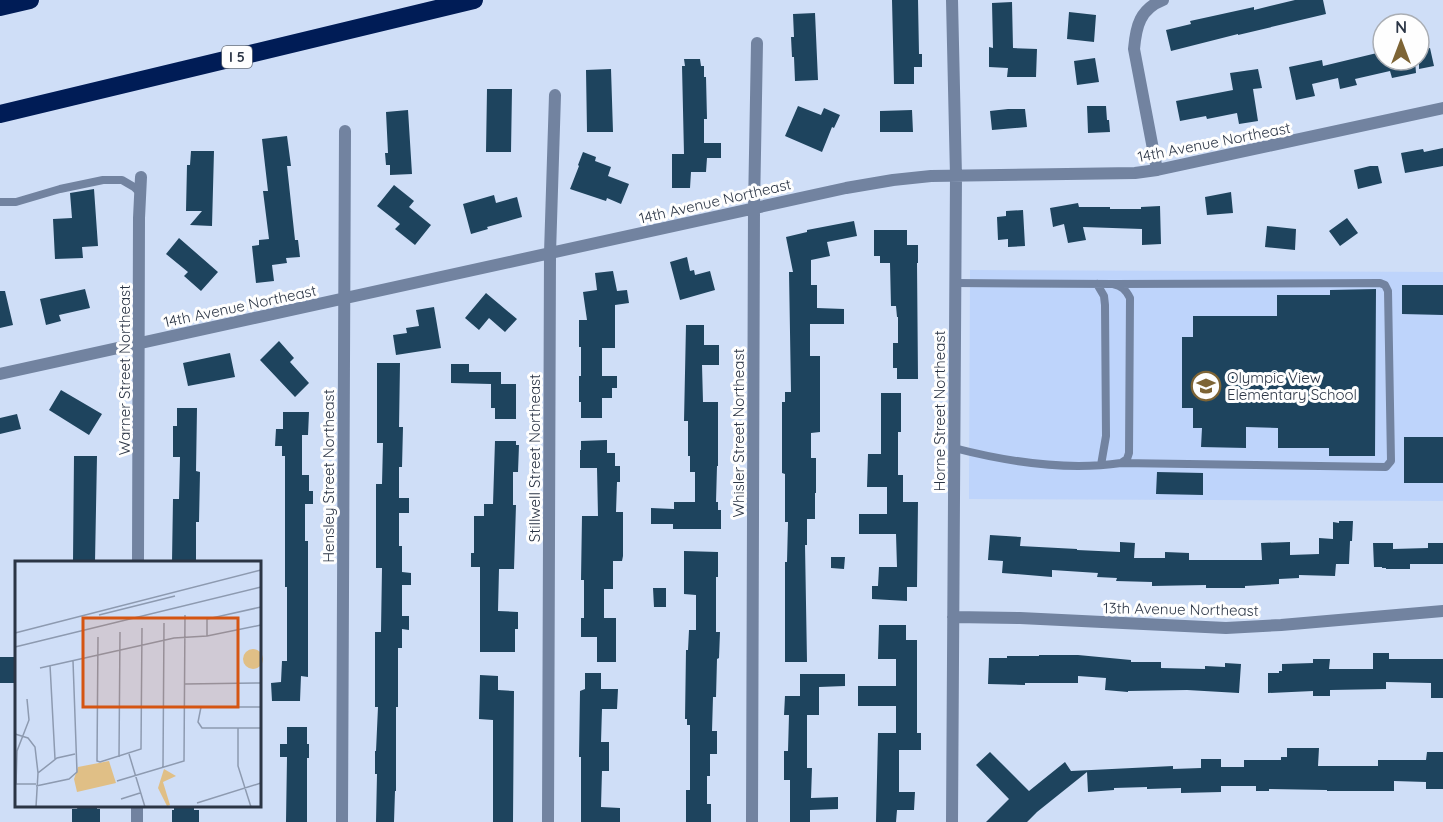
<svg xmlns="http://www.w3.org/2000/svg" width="1443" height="822" font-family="Quicksand,sans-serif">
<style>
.built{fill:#bed4fb}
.building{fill:#1e445e}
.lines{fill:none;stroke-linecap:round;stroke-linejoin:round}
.lane{stroke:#7283a0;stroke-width:8}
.street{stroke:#7283a0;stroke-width:12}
.highway{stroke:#001c56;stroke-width:18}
.labels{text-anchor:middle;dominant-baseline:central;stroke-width:6;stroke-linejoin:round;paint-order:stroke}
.shield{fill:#fefefe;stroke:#6a717c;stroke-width:1.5}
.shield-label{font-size:14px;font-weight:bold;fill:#2b3545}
.street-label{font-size:15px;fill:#2b3545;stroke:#fefefe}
.poi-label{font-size:15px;fill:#2b3545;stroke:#fefefe;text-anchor:start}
.inset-road{fill:none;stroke:#8d9ab0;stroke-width:1.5}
.view{fill:#d55512;fill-opacity:0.15;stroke:#d55512;stroke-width:3}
.inset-edge{fill:none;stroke:#2b3545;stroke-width:3}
</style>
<rect width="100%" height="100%" fill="#cfdef7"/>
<path class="built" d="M970 270 1443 272V501L969 499Z"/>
<path class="building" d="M892 0H918L919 54H922V67H914V84H894Z
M1295 0H1323L1326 14 1238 35V34L1171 51 1166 30 1191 24 1190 21 1213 16 1254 7V10Z
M1012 2 1013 48 1037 49 1036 77H1007L1008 68 989 67V47L993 48 992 3Z
M1069 12 1096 15 1094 42 1067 39Z
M815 13 818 80 795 81 794 57H792L791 37H794L793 14Z
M1430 48 1434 66 1419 69V50Z
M1377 53 1379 60H1415L1416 73 1392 78 1390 71 1355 79 1357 85 1340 89 1338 78 1312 84 1315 96 1296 100 1289 67 1322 60 1323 66Z
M1095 58 1099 82 1077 85 1074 61Z
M684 59H700L701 66H704V77H706L707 119H704V143H721V158H707L706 172H691L690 188H672V154H684L682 66H685Z
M611 69 613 132H587L586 70Z
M1258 69 1262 88 1253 89 1258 121 1239 124 1237 113 1207 119 1206 116 1180 121 1176 101 1233 90 1230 73Z
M487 89H512L511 152H486Z
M798 106 821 115 824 108 840 115 834 128 832 127 822 152 785 136Z
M1087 106H1106L1107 120H1109L1110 132 1088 133Z
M1008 109H1025L1027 127 992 130 990 111Z
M408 110 412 174 390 175V165H386L385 153H388L386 112Z
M912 110 913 132H880V111Z
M287 136 291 166H287L295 240H298L300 257 286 258 287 263 272 265 274 281 256 283 252 246 259 245V240L269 239 263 191H268L262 139Z
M1443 148V166L1405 173 1401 153 1423 149 1424 152Z
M191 151H214L212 226 190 225 202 211H186L187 165H190Z
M583 152 596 157 595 161 611 167 608 176 629 184 621 204 607 198 606 201 570 189 579 166 578 165Z
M1370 166H1378L1382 183 1358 189 1354 170Z
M394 185 414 201 409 207 431 225 415 245 395 229 400 224 377 206Z
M94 189 98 246 82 247 83 258 55 259 53 219 72 218 70 193Z
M1231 192 1233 213 1207 215 1205 197Z
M494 195 496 203 517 197 522 217 487 227 488 229 471 234 463 204Z
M1078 203 1079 207H1110V209H1141V207L1160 206 1161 244 1142 245V229L1083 227 1086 240 1068 243 1064 224 1053 227 1050 208Z
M1023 210 1025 246 1008 247V239L998 240 997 217 1006 216V211Z
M1347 218 1358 233 1340 246 1329 231Z
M854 221 857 236 827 242 830 256 811 260V285H817V308L844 309V324H810V356H820V432L811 433V458H816V493H815V519H807V545H805L807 662H785V562H787L788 522H785V474L782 473V402H785V392H791L789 272H793L786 237 807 232V230Z
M1267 226 1296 229 1295 250 1265 247Z
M874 230H907V245H918V263H917L918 379H897V368H893V343H898V317H897L896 306H891L890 263H880V256H874Z
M179 238 218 272 201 291 184 276 188 272 166 254Z
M687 257 690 271 694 270 695 275 710 271 715 290 680 300 670 262Z
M613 271 617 291 627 290 629 303 615 305V348H602V376H617V388H612V398H602V418H581V402H579V376H581V347H579V320H587L583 292 597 290 595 273Z
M1402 285H1443V315L1402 314Z
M85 289 90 308 59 315 61 321 46 325 40 299Z
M1376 289 1375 456H1329V448H1278V428L1246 427V448L1201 447 1202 428H1193V408H1182V337H1193V316H1277V295H1330V290Z
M0 291H5L13 325 0 328Z
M486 293 517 319 505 332 489 318 479 330 465 318Z
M434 307 441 348 396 355 393 335 407 333 406 328 419 326 416 310Z
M686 325H704V345H719V365H702L703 402H718V466H717L716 502H718V510H721V529H673V524H651V508L674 509V502H695V472H690V456H688V421H684Z
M279 341 294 358 290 362 309 383 295 397 260 360Z
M230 353 235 377 188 386 183 363Z
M377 363H400L399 427H403L402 467H399V498H409V513H399V546H402V572L411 573V585H402V616H409V630L402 629V648H398V707H396V791H395L394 822H376L377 774H375V751H376L378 707H375V632H381L382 568H376V484H382L383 443H377Z
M451 364H469V372H501V384H516V419H495V408H491V384L451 383Z
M61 390 102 414 89 435 49 410Z
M881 393H901V432H898V475H903V502H918L917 587H907V601L872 599V586H878L879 567H897L896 534H859V514H887V487H867L868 454H881Z
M177 408H197L196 471 200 472 199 522H196V562H172L173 499H179L180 457H173V426H177Z
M283 412H309L308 435H302V475H309V491H313V504H305V541H308V677L301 676 300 701H272L271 683 281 682 282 661H287V587H285V456H282V446H275L276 429H283Z
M17 414 21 429 0 434V418Z
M1404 437H1443V483H1404Z
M607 440V453H615V466H620V482H617L616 512H623V556L622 561H613V589H604V618H616V662H597V637H581V618H584V580H581L582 516H598L597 468H580V450H581V441Z
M495 441H516V445H519L518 472H513V505H516L514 569H499L498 611 518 612V629H515V652H480V567H471V553H474V516H484V504H493Z
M74 456H97L95 562H73Z
M1157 472 1203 473V495L1156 494Z
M1339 521H1353L1352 541H1350L1349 564H1336L1335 576 1299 575V578L1279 579V584L1245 586V588H1206V585L1152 586V582L1116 581 1117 578 1097 577 1098 573 1052 570V577L1002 573 1003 561 988 560 990 535 1021 537 1020 546 1077 549V550L1120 552V542L1135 543 1134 558H1165V552L1189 553V560H1262L1261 543 1290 542V555L1319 554V538L1333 539V522L1339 523Z
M1373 543H1393V549L1428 548V543H1443V564H1410V569H1386V568H1382V567H1374Z
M684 551 718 552V577H716V632H720L719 658 717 659 716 697H713L712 731H717V754H710V776H707V804H711V822H686V790H690V725H687V719H685L686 650H688L689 630H696V595L684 594Z
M831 557H845L844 569 831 568Z
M653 588H666V607H654Z
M879 625H906V640H917V733H921V750H899V792H915L914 810H897L896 822H876L878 733H896V706H858V686H896V659H878Z
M1373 653H1389V659H1443V698H1431V683L1386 682V689L1330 690V696H1313V691L1268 693V673H1279V671H1282V664L1313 663V659H1330L1329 669H1373Z
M1039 655H1078L1131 660V662H1161V668L1205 669V666L1225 667V663L1241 664 1239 693 1187 690 1128 691V692L1105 690 1106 678 1078 676V683H1025V685L988 684 989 658H1007V656H1039Z
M0 657H16V683H0Z
M585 673H601V689H618L617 709H602L601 742H609V771H602L601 807 620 808V822H581V757H579L580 691 585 689Z
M800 674H845V686L819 687V715H807V768H812L811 798 838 797V809L810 810V822H790V780H784V751H788L789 715H784L785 696H800Z
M480 675 498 676V690L514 691 513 822H493V720L479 719Z
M287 727H307V744H309V758H307V822H286L287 757H280V744H287Z
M1287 748H1319L1318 766H1378V760H1426L1427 752H1443V789H1426V782L1394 781V791H1327V790L1269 789V791H1256V786H1221V792L1181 793V788L1147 789V787L1114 788V790L1088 792 1087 772 1037 812 1027 822H986L1009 799 976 765 990 752 1029 791 1065 762 1071 771 1173 766V769L1201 768V759H1221V767H1244V760H1281V757H1287Z
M78 806H97V809H100V822H72V809H77Z
M174 806H194V810H199V822H172V810H174Z"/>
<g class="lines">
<path class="lane" d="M0 202H16L60 189 103 180H122L134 187 141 194
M1097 284 1104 296 1105 305 1106 436 1101 465
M1113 284 1380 283 1385 285 1388 291 1391 461 1386 467 1121 463
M954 448C1008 462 1066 471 1121 463L1127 459 1129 453 1130 298C1126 290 1122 286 1113 284L955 283"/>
<path class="street" d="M1157 170 1134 49C1136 26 1140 9 1163 0
M0 374 846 188 893 180 931 176 1135 173 1157 170 1443 108
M138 562 139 218 141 177
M953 617 1020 618 1226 628 1281 625 1443 611
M137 822V806
M342 822 345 131
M548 822 550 253 555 95
M752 822 754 208 757 43
M952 822 956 176 952 0"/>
<path class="highway" d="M0 7 30 0
M0 114 474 0"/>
</g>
<defs>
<g id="school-ring" transform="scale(1.5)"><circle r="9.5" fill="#fefefe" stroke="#7d6435" stroke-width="1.5"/><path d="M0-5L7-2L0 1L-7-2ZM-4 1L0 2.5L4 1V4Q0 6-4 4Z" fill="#7d6435"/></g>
</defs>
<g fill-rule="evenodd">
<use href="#school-ring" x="1206" y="386"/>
</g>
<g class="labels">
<rect class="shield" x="222" y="46" width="30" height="22" rx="4.5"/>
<g class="shield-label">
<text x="237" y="57">I 5</text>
</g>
<g class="street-label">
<text transform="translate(1214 142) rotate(-11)">14th Avenue Northeast</text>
<text transform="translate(715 201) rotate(-13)">14th Avenue Northeast</text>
<text transform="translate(240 306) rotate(-12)">14th Avenue Northeast</text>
<text transform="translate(124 370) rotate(-90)">Warner Street Northeast</text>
<text transform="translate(939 411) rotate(-90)">Horne Street Northeast</text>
<text transform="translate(738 433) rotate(-90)">Whisler Street Northeast</text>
<text transform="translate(534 458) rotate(-90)">Stillwell Street Northeast</text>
<text transform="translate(328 476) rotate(-90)">Hensley Street Northeast</text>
<text transform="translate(1181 609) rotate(1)">13th Avenue Northeast</text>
</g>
<g class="poi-label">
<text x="1227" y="377">Olympic View<tspan x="1227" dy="17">Elementary School</tspan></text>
</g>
</g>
<g transform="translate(15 561)">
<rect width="246" height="246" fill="#cfdef7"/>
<path d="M228 98a10 10 0 1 1 20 0a10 10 0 1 1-20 0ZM94 200 101 222 62 231 59 218 63 206ZM149 208 161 215 148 221 155 244 152 245 143 227Z" fill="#e0bf86"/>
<path class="inset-road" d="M84 54 160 35M0 72 246 9M192 75V58L246 46M83 76 82 200 85 201 126 188 127 67M0 86 246 26M35 104 40 198M25 107 159 77 192 75 246 64M170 123 246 122M246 146H186L183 161 187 167H246M223 167V205L236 246M0 173 13 177 20 186 23 212M114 193 130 246M104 196 105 71M148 206 149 62M102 220 169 200 170 54M1 223 2 190 14 159 12 138M1 223H21M21 225 54 218 62 211 58 100M106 238 125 232M182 242 246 222M21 246 23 212 42 197 60 193"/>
<path class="view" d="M68 57H223V146H68Z"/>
<rect width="246" height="246" class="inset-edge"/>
</g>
<g transform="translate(1401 42)"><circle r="28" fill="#fefefe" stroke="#aaaeb4" stroke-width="1.5"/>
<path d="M0-4.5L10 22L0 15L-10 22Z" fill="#7d6435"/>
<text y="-9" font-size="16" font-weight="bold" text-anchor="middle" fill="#2b3545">N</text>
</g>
</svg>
